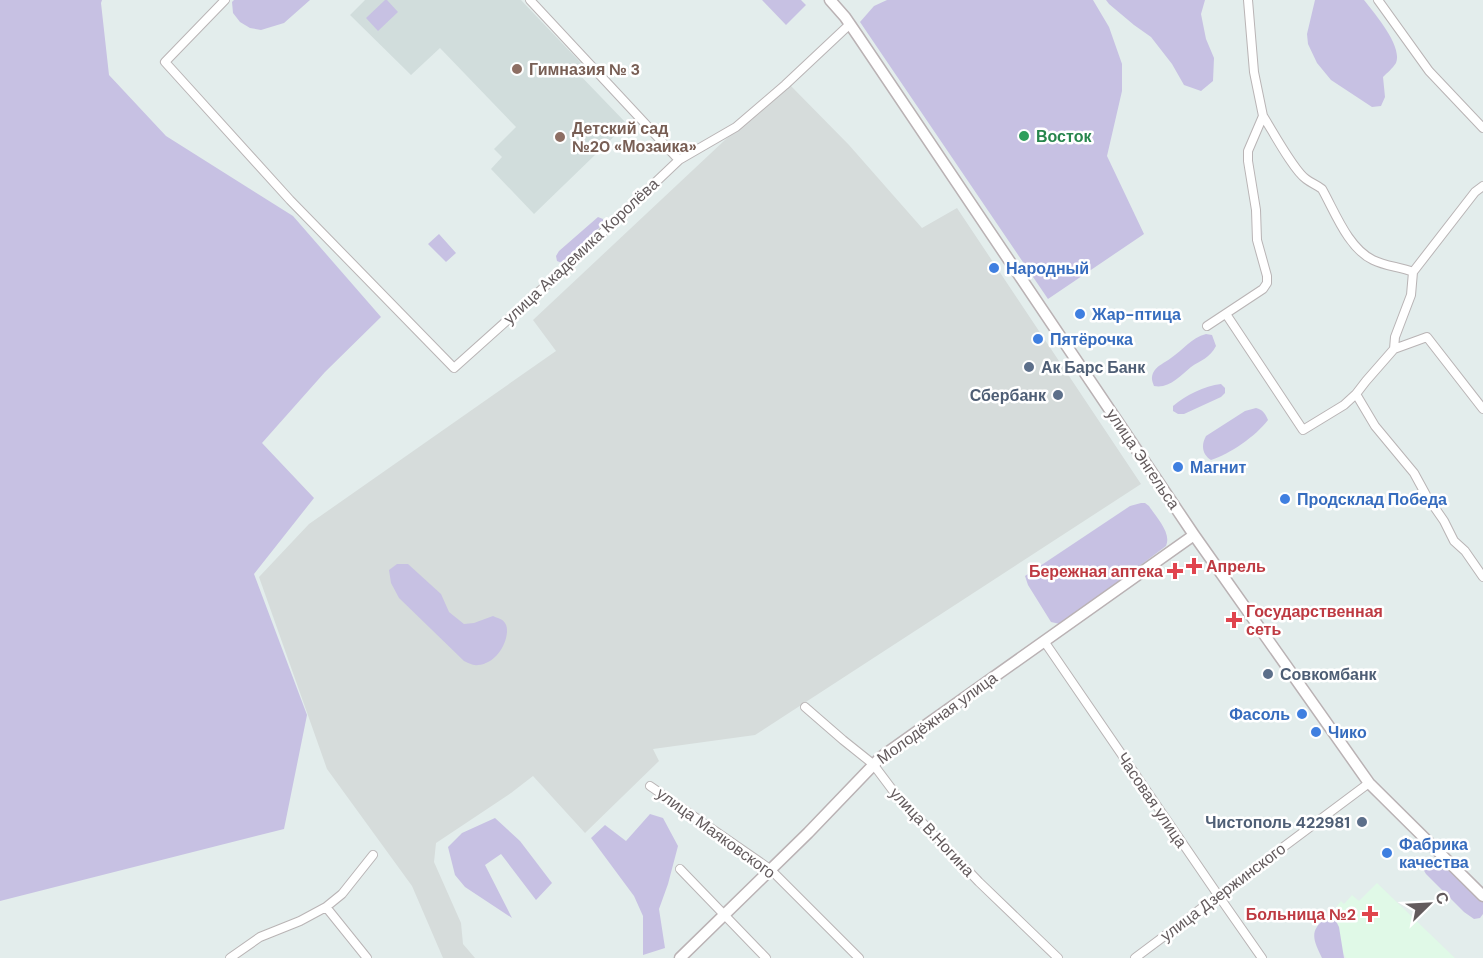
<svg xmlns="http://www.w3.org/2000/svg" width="1483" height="958" font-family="'DM Sans',sans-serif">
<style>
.industrial{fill:#d6dcdb}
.education{fill:#d1dddc}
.medical{fill:#e0f9e7}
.green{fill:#c7c1e3}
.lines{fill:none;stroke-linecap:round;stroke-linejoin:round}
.minor-casing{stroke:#b9b4b5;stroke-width:10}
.secondary-casing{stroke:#bab2b4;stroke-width:13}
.minor{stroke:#fff;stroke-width:8}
.secondary{stroke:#fff;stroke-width:10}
.education-dot{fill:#8d6e63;stroke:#fff;stroke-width:2}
.leisure-dot{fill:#2e9e5b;stroke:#fff;stroke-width:2}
.shop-dot{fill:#3f7fe0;stroke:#fff;stroke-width:2}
.service-dot{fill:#5c6f8a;stroke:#fff;stroke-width:2}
.health-dot{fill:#e0444e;stroke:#fff;stroke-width:2}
.labels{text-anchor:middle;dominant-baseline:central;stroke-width:5;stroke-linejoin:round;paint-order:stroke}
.education-label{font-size:16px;font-weight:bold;fill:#785e54;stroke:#fff;text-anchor:start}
.leisure-label{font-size:16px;font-weight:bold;fill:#27864d;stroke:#fff;text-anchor:start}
.street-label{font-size:16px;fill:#635b5d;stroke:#fff}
.shop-label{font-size:16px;font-weight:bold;fill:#366cbe;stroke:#fff;text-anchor:start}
.service-label{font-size:16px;font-weight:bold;fill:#4e5e75;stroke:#fff;text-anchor:start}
.health-label{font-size:16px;font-weight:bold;fill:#be3a42;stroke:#fff;text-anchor:start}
</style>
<rect width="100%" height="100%" fill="#e3edec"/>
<path class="industrial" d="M790 85 849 145 922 228 957 208 1141 484 755 735 653 749 659 761 585 833 533 776 511 793 436 843 434 862 461 923 463 944 475 958H443L412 886 327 769 259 577 309 524 556 351 533 320 726 139Z"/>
<path class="education" d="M365 0H521L581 63 574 69 627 124 534 214 491 169 502 157 494 149 516 127 440 48 411 75 350 15Z"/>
<path class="medical" d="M1377 883 1455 958H1346L1323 924 1341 901 1344 904 1352 895 1359 901Z"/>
<path class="green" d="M0 0H102L101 3 109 75 166 136 293 216 381 317 325 372 262 443 314 498 254 574 307 715 284 829 0 901Z
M234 0H310L284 23 261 30 250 28 240 22 233 13 232 2Z
M385 0H387L398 12 378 31 366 18Z
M762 0H801L806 5 786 25Z
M887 0H1093L1109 27 1122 64V91L1107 156 1144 234 1048 299 860 22 874 6Z
M1106 0H1205L1201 14 1206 39 1214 58 1213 81 1201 91 1184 85 1172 64 1151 37 1134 25 1109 4Z
M1315 0H1364C1374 13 1403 46 1396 63 1393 68 1387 73 1383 77L1385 97 1381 106 1372 107 1331 80 1317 63 1308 44 1307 34Z
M598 217 603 219V224L567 260 562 263 557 261 556 256 559 251Z
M439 234 456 253 446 262 428 244Z
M1206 334 1212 335 1216 346C1210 358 1201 360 1191 367 1180 376 1169 389 1154 386 1152 381 1151 378 1153 373 1157 365 1165 363 1171 358 1183 350 1191 338 1206 334Z
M1221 384 1225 388V393L1221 397 1184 414H1178L1173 411V406C1186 395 1204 386 1221 384Z
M1256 408C1263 410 1265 413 1268 420 1256 436 1230 454 1211 460 1202 454 1201 445 1206 436L1245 411Z
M1141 503H1145L1149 506C1156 517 1172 533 1166 546L1065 622 1060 624 1051 622 1028 585 1025 576 1130 506Z
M397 564H408L441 594 449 612 464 624 474 623 493 616C497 618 503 619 505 623 507 626 507 629 507 632 506 647 494 664 478 665 473 666 469 663 464 661L399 598 391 583 389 570Z
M650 814 663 818 678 846 668 884 659 909 665 948 643 955V916L634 896 591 838 605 825 626 841Z
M495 818 520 841 552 883 536 900 501 854 485 865 512 918 465 887 455 875 448 847 462 833Z
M1434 858 1439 860 1483 902V914L1480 918 1474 919 1464 912 1426 874 1423 869 1424 864Z
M1326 918 1335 919 1339 927 1344 958H1322C1314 941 1308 931 1326 918Z"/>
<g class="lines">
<g class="minor-casing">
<path id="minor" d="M225 0 165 62 290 200 454 368 561 272 679 160 736 127 785 85 850 24
M530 0 679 160
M1378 0 1429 71 1483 128
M1263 116C1272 130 1294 171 1306 179 1311 183 1317 185 1322 189 1335 212 1348 248 1373 260 1385 266 1400 267 1413 272L1475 192 1483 186
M1226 314 1303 430 1344 405 1356 394 1366 381 1394 349 1427 337 1483 409
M1207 326 1263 289 1267 283V276L1257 240 1256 210 1248 161V151L1263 116 1254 72 1248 0
M1394 349 1395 337 1411 295 1413 272
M1356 394 1375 426 1414 473 1426 495 1444 521 1454 541 1465 551 1483 577
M1044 641 1218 895 1262 958
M805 707 843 740 873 764 897 796 979 882 1058 958
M650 786 770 869 859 958
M680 869 766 958
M326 907 367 958
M230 958 260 937 300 921 326 907 342 894 373 855
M1135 958 1369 783"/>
</g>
<g class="secondary-casing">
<path id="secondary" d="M830 0 845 17 858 36 1194 535 1369 783 1483 896
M680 958 808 833 881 757 1194 535"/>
</g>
<use href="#minor" class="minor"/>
<use href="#secondary" class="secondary"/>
</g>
<g class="education-dot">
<circle cx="517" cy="69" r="6"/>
<circle cx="560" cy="137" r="6"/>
</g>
<circle class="leisure-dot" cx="1024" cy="136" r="6"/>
<g class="shop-dot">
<circle cx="994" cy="268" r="6"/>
<circle cx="1080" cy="314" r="6"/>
<circle cx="1038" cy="339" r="6"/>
<circle cx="1178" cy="467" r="6"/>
<circle cx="1285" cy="499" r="6"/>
<circle cx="1302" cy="714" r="6"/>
<circle cx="1316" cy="732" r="6"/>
<circle cx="1387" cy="853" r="6"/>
</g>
<g class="service-dot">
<circle cx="1029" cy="367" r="6"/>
<circle cx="1058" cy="395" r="6"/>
<circle cx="1268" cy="674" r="6"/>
<circle cx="1362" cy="822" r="6"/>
</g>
<g class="health-dot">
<path d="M1191 557h6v6h6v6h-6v6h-6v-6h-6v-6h6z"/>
<path d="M1172 562h6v6h6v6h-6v6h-6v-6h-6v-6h6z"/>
<path d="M1231 611h6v6h6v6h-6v6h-6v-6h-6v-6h6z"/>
<path d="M1367 905h6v6h6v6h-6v6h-6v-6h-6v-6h6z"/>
</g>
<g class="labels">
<g class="education-label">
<text x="529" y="69">Гимназия № 3</text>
<text x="572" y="128">Детский сад<tspan x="572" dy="18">№20 «Мозаика»</tspan></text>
</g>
<g class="leisure-label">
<text x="1036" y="136">Восток</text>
</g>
<g class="street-label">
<text transform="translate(581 251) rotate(-43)">улица Академика Королёва</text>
<text transform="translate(1143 459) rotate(56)">улица Энгельса</text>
<text transform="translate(937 718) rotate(-36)">Молодёжная улица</text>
<text transform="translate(1152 800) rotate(56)">Часовая улица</text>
<text transform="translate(932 832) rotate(47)">улица В.Ногина</text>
<text transform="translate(716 833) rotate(36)">улица Маяковского</text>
<text transform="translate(1223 892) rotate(-37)">улица Дзержинского</text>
</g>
<g class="shop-label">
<text x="1006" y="268">Народный</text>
<text x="1092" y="314">Жар-птица</text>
<text x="1050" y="339">Пятёрочка</text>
<text x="1190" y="467">Магнит</text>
<text x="1297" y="499">Продсклад Победа</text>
<text x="1290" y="714" text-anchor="end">Фасоль</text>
<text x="1328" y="732">Чико</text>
<text x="1399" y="844">Фабрика<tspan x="1399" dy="18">качества</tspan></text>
</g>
<g class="service-label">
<text x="1041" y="367">Ак Барс Банк</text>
<text x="1046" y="395" text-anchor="end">Сбербанк</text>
<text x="1280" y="674">Совкомбанк</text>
<text x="1350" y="822" text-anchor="end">Чистополь 422981</text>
</g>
<g class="health-label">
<text x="1206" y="566">Апрель</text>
<text x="1163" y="571" text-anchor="end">Бережная аптека</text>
<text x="1246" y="611">Государственная<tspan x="1246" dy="18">сеть</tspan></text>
<text x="1356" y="914" text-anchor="end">Больница №2</text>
</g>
</g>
<g transform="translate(1429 904) rotate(66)" stroke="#ffffff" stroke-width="4.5" paint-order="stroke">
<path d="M0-4.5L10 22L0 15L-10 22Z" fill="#635b5d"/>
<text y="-9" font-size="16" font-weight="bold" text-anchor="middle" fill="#635b5d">С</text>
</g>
</svg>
